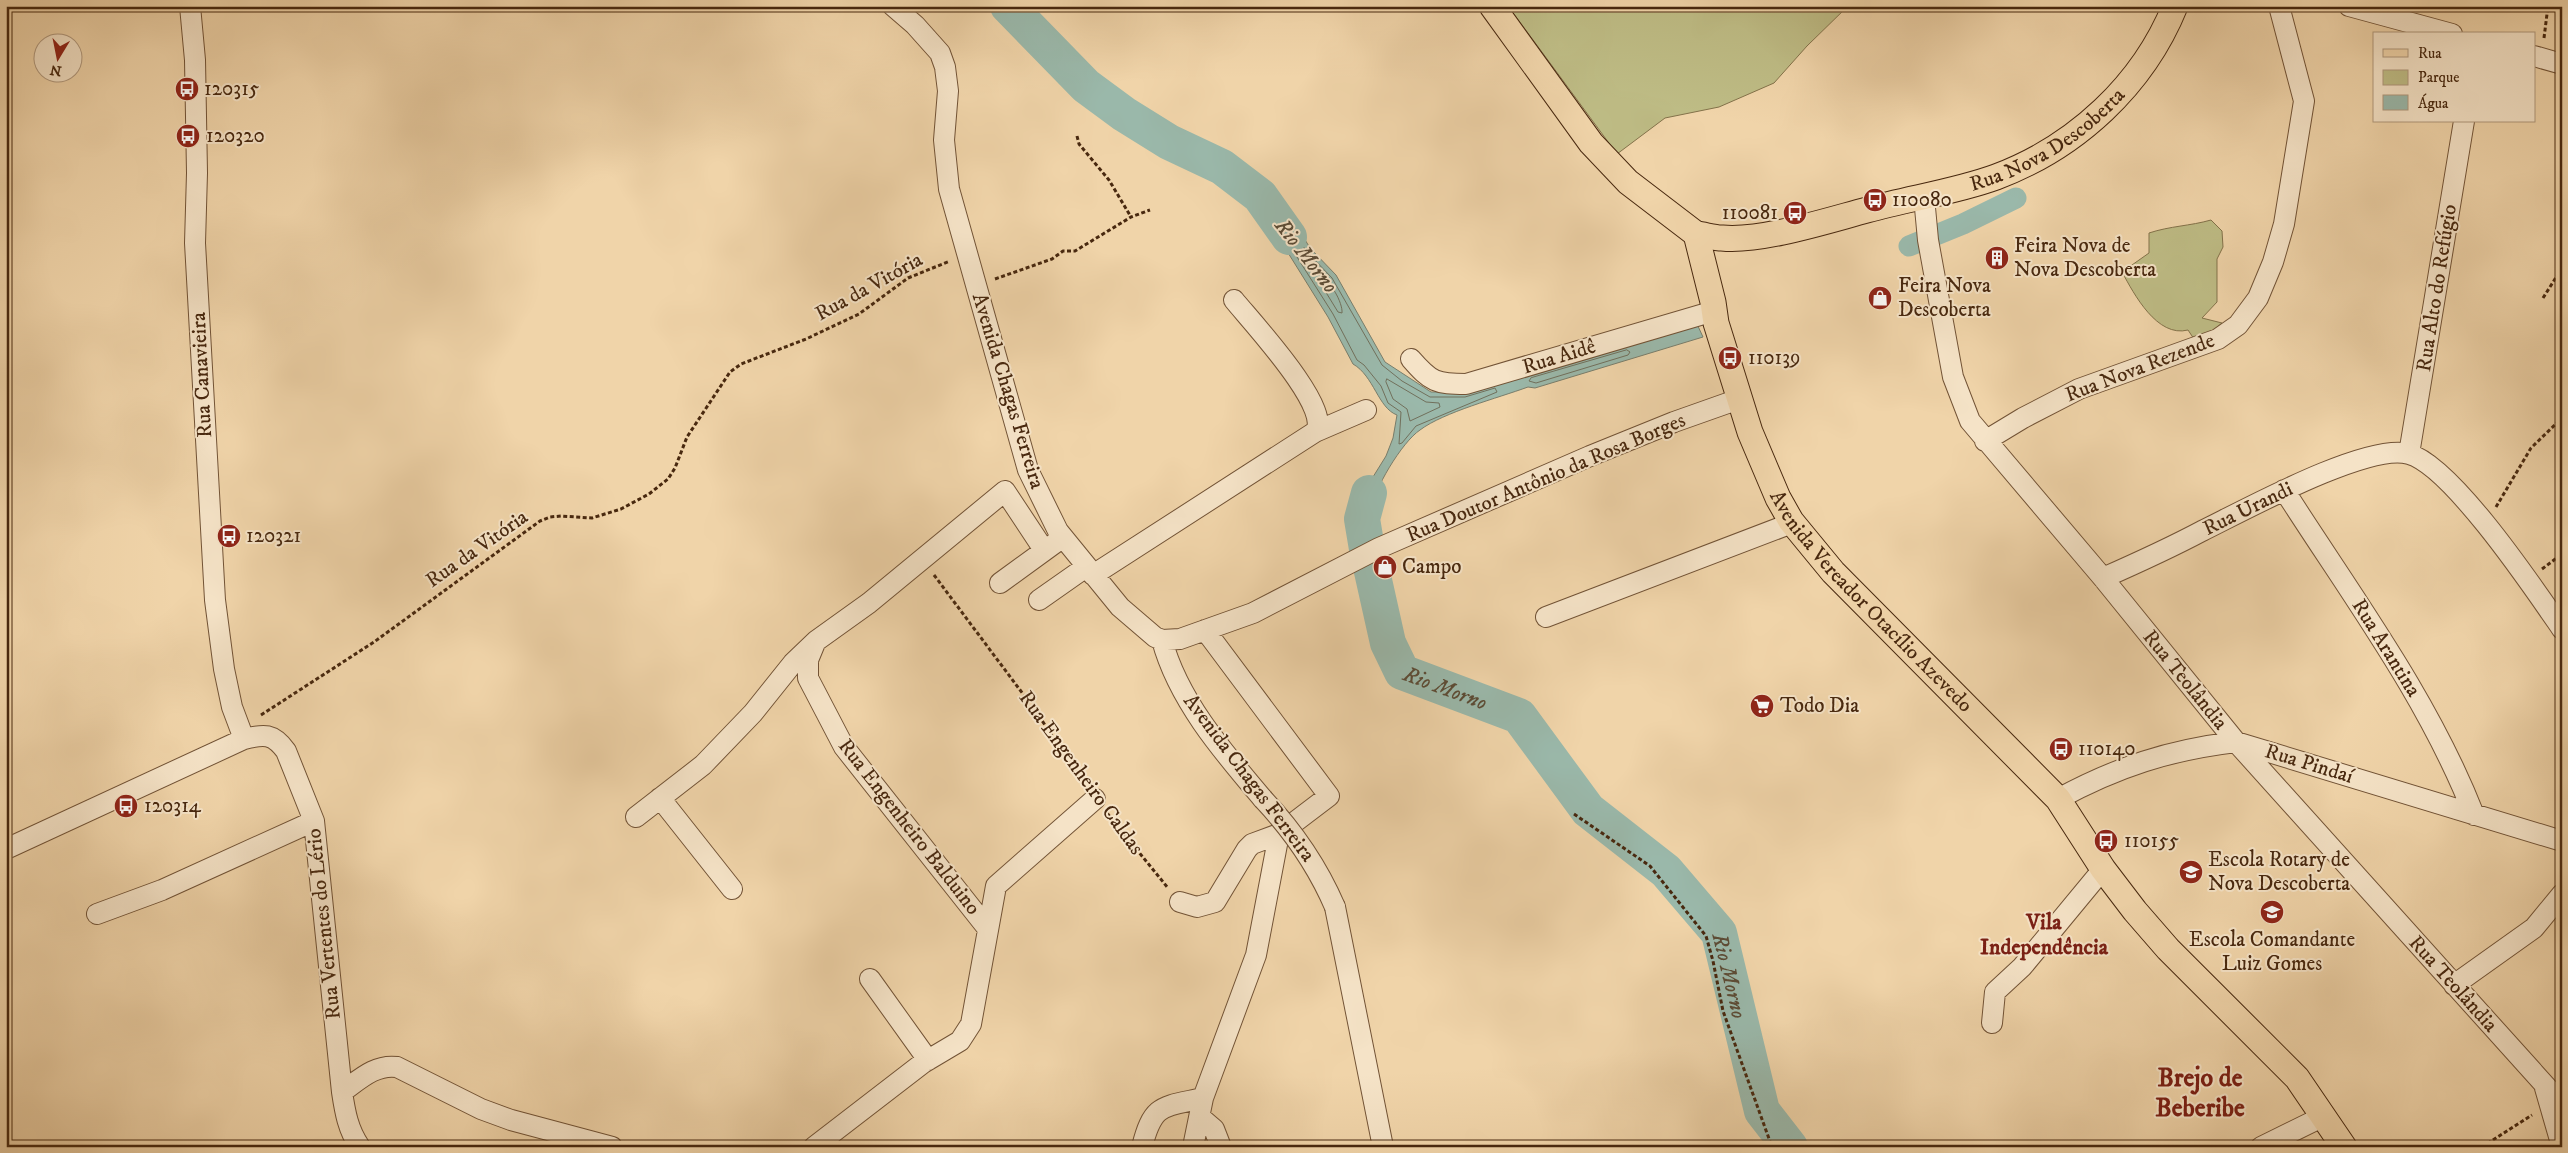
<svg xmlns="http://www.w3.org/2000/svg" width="2568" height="1153" font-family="'IM FELL DW Pica',serif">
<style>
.green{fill:#bebc85;stroke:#83724a}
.water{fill:#9ab8aa;stroke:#797e6c}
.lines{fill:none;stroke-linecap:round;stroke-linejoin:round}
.shore{stroke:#71705c;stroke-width:1}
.canal{stroke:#9ab8aa;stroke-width:21}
.river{stroke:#9ab8aa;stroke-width:36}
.minor-casing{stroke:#725336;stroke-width:22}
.major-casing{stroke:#48280f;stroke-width:27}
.path{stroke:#48280f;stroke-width:3;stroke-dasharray:4 2.5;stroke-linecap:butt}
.minor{stroke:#f5e3c7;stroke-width:20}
.major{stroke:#f0d4a9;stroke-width:25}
.minor-bridge-casing{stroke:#725336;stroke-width:22;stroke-linecap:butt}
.minor-bridge{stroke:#f5e3c7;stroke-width:20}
.labels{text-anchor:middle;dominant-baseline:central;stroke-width:4;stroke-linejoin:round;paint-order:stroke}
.poi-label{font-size:21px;fill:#48280f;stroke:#f5e3c7;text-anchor:start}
.street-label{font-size:21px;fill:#48280f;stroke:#f5e3c7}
.water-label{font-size:22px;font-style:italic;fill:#5c4c36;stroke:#f5e3c7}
.neighbourhood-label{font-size:22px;font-weight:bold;fill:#7a1f14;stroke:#f5e3c7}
.district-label{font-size:26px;font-weight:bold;fill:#7a1f14;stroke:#f5e3c7}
</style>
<rect width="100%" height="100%" fill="#f0d4a9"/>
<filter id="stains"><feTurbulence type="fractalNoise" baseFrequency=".004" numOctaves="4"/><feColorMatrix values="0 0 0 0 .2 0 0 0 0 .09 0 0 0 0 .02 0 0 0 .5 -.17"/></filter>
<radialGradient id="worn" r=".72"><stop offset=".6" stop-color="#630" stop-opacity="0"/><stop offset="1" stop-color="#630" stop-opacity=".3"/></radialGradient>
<path class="green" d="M1508 6H1848L1807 46 1774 83 1719 107 1665 118 1617 154Z
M2211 220 2222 231 2223 247 2217 259V302L2202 318 2222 323 2205 337 2194 339 2188 330C2157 338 2134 294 2122 272L2149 253V233C2170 226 2190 226 2211 220Z"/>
<path class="water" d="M1262 191 1298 228 1310 248 1336 275 1385 362 1431 392H1465L1697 324 1703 337 1535 388 1528 387C1498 398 1444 412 1420 430 1402 442 1373 490 1371 511 1370 520 1372 530 1373 538L1352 545V522L1363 493 1386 456 1393 438 1397 415C1378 408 1374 376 1353 364L1328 317 1257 203Z"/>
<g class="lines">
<path class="shore" d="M1269 208H1272L1294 231 1306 251 1332 278 1382 365 1402 381 1430 397H1465L1495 388 1497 392 1416 426 1402 443 1399 444 1401 412 1388 403 1381 386 1364 365 1357 360 1333 314 1268 211Z
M1320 278C1330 279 1343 303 1342 313L1338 312 1319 281Z
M1627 350 1630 352 1628 355 1536 383 1529 381 1531 378Z
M1387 379 1426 402 1439 403 1440 407 1410 421 1407 409 1393 399 1386 382Z
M1365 512 1368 534 1359 538 1357 523 1361 513Z"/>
<path class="canal" d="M1909 246 1963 224 2016 198"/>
<g class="river">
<path d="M1008 6 1086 86 1124 114 1169 142 1222 167 1260 196 1289 237"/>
<path id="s1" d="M1369 493 1362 519 1367 549 1388 643 1402 672 1519 716 1588 810 1666 871 1719 933 1762 1111 1790 1147"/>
</g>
<g class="minor-casing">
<path id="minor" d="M190 6 195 60 197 173 195 243 215 600 224 669 232 707 244 739
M893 6 915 25 940 53 945 67 948 91 944 140 949 189 1028 470 1058 531 1120 607 1155 637 1162 640 1180 639 1253 613 1379 548 1590 456 1674 422 1739 399
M2349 6 2452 34
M2534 56 2562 64
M1924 197 1928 240 1953 377 1970 421 2103 578 2236 742 2562 1104
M1234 300C1250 320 1334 410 1315 432
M1411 359C1431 382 1436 384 1466 384L1714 311
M1985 441 2023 418 2079 389 2218 339 2238 325 2258 298 2273 262 2284 224 2304 101 2279 6
M2409 454 2464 121
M2284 490C2351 595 2428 697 2474 815
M1093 575 1315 432 1366 410
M2103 578C2137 563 2170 548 2202 531 2243 511 2368 442 2409 454 2452 466 2535 590 2562 629
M1000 583 1055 543
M1039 600 1086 567
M1546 617 1792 523
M1162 640C1178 700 1223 752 1263 799
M815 643 808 660V678L844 747 988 929
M660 798 732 889
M2058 799C2117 767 2169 750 2236 742L2562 841
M636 817 703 765 753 713 793 663 816 641 869 603 1005 491 1044 550
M6 849 244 739C264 734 273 733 286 751L314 821 342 1092C345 1112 348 1130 360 1147
M1180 902 1197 907 1215 902 1247 849 1252 844 1279 834 1329 796 1205 630
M1335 907 1383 1147
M97 914 162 890 314 821
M870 979 928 1060
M2454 985 2534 928 2562 894
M1992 1023 1995 992 2022 967 2103 869
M2545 1088 2562 1147
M342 1092C359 1080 375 1064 397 1067L481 1109 511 1120 612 1147
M1200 1117 1214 1129 1221 1147
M814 1147 923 1063 960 1041 971 1024 996 886 1095 799
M1142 1147C1153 1103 1163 1107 1203 1098L1256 955 1279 834
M1193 1147 1203 1098
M2261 1147 2324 1116"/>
</g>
<g class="major-casing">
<g id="major">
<path id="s2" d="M1492 6 1591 143 1628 182 1696 234 1713 302 1716 323 1750 432 1778 498 1791 521 1833 572 2058 799 2103 869 2135 911 2168 949 2297 1078 2344 1147"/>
<path id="s3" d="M1696 234C1705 235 1714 238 1722 238 1761 242 1829 220 1867 210 1910 198 1955 192 1996 177 2076 147 2143 85 2175 6"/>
</g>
</g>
<path class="path" d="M2544 38 2548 6
M1077 136 1079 144 1109 180 1131 217
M995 279 1052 259 1063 251H1075L1131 217 1150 210
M2543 298 2562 268
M2496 507 2531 448 2562 418
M2542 569 2562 554
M934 575 1032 706 1084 782
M261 715 374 642 540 521 550 517 561 516 592 518 621 509 649 494 668 479 675 468 687 437 730 372 741 364 806 339 859 314 908 278 950 261
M1107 813 1168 888
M1574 814 1650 866 1706 936 1713 961 1723 1011 1772 1147
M2482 1147 2532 1115"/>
<use href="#minor" class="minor"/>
<use href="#major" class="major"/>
<g class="minor-bridge-casing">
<path id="minor-bridge" d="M1263 799C1294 832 1317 865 1335 907"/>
</g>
<use href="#minor-bridge" class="minor-bridge"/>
</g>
<defs>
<g id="bus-disc" transform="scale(1.25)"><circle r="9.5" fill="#8f2418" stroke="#f5e3c7"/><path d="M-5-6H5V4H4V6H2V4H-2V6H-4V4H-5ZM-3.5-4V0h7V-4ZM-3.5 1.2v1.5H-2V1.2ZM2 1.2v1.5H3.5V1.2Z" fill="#fff"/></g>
<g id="building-disc" transform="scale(1.25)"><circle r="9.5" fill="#8f2418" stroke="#f5e3c7"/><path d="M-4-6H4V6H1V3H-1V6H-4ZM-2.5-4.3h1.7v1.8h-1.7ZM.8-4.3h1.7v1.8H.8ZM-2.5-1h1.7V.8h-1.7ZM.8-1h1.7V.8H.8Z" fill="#fff"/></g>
<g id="shop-disc" transform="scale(1.25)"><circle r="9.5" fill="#8f2418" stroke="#f5e3c7"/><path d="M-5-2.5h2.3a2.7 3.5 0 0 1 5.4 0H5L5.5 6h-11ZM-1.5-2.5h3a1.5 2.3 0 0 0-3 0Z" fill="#fff"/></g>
<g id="supermarket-disc" transform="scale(1.25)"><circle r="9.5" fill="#8f2418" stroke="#f5e3c7"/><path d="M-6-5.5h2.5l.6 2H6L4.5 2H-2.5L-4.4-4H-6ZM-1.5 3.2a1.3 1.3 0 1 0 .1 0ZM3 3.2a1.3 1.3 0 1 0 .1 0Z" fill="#fff"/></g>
<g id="school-disc" transform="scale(1.25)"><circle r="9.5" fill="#8f2418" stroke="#f5e3c7"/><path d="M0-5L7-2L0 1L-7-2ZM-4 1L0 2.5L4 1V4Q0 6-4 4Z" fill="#fff"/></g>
</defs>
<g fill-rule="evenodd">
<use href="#bus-disc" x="187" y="89"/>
<use href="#bus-disc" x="188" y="136"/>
<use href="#bus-disc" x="1875" y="200"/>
<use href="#bus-disc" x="1795" y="213"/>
<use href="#building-disc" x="1997" y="258"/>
<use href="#shop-disc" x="1880" y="298"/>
<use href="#bus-disc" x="1730" y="358"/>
<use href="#bus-disc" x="229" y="536"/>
<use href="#shop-disc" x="1385" y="567"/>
<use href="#supermarket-disc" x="1762" y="706"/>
<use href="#bus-disc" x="2061" y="749"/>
<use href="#bus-disc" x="126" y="806"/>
<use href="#bus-disc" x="2106" y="841"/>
<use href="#school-disc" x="2191" y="872"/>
<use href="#school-disc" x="2272" y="912"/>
</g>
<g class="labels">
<g class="poi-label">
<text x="204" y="89">120315</text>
<text x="206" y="136">120320</text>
<text x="1892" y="200">110080</text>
<text x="1778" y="213" text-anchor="end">110081</text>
<text x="2014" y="246">Feira Nova de<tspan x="2014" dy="24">Nova Descoberta</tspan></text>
<text x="1898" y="286">Feira Nova<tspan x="1898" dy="24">Descoberta</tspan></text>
<text x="1748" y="358">110139</text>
<text x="246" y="536">120321</text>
<text x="1402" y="567">Campo</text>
<text x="1780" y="706">Todo Dia</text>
<text x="2078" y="749">110140</text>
<text x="144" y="806">120314</text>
<text x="2124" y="841">110155</text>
<text x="2208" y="860">Escola Rotary de<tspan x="2208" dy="24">Nova Descoberta</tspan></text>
<text x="2272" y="940" text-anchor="middle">Escola Comandante<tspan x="2272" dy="24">Luiz Gomes</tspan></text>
</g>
<g class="street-label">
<text stroke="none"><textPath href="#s3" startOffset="371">Rua Nova Descoberta</textPath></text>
<text transform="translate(869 287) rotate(-29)">Rua da Vitória</text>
<text transform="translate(2437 288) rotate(-81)">Rua Alto do Refúgio</text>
<text transform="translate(1559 357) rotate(-17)">Rua Aidê</text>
<text transform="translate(2140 368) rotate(-21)">Rua Nova Rezende</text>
<text transform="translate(202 375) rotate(-93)">Rua Canavieira</text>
<text transform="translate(1008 391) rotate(73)">Avenida Chagas Ferreira</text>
<text transform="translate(1546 478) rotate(-23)">Rua Doutor Antônio da Rosa Borges</text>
<text transform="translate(2248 509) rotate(-26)">Rua Urandi</text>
<text transform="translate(477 549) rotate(-35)">Rua da Vitória</text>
<text stroke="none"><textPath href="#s2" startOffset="725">Avenida Vereador Otacílio Azevedo</textPath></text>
<text transform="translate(2386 648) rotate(58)">Rua Arantina</text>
<text transform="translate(2185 680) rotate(51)">Rua Teolândia</text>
<text transform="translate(2309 764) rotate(17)">Rua Pindaí</text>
<text transform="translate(1081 773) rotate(54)">Rua Engenheiro Caldas</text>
<text transform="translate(1249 778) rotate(53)">Avenida Chagas Ferreira</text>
<text transform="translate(909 827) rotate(52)">Rua Engenheiro Balduino</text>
<text transform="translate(324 924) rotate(-96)">Rua Vertentes do Lério</text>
<text transform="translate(2453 984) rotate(48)">Rua Teolândia</text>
</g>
<g class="water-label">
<text transform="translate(1306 256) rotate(52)">Rio Morno</text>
<text stroke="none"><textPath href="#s1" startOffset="232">Rio Morno</textPath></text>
<text stroke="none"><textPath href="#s1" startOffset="652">Rio Morno</textPath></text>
</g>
<g class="neighbourhood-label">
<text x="2044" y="922">Vila<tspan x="2044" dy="25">Independência</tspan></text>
</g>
<g class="district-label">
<text x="2200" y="1078">Brejo de<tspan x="2200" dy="30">Beberibe</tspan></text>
</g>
</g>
<rect width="2568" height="1153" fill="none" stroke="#f0d4a9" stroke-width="25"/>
<rect x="8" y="8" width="2553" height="1138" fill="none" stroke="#48280f" stroke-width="2.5"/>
<rect x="12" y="12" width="2543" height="1128" fill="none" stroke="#48280f"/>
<rect x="2373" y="32" width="162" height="90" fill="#f5e3c7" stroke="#b0987d"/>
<rect x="2383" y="49" width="25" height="8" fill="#f0d4a9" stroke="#b0987d"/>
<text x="2418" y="58" font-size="15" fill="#48280f">Rua</text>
<rect x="2383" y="70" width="25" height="15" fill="#bebc85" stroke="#b0987d"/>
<text x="2418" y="82" font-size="15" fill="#48280f">Parque</text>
<rect x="2383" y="95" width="25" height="15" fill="#9ab8aa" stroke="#b0987d"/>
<text x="2418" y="108" font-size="15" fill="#48280f">Água</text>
<g transform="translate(58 58) rotate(190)"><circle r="24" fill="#f5e3c7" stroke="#b0987d"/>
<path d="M0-4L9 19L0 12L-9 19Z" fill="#8f2418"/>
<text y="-8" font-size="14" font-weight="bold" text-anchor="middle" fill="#48280f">N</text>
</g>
<rect width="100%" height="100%" filter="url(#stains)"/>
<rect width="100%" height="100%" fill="url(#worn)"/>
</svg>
